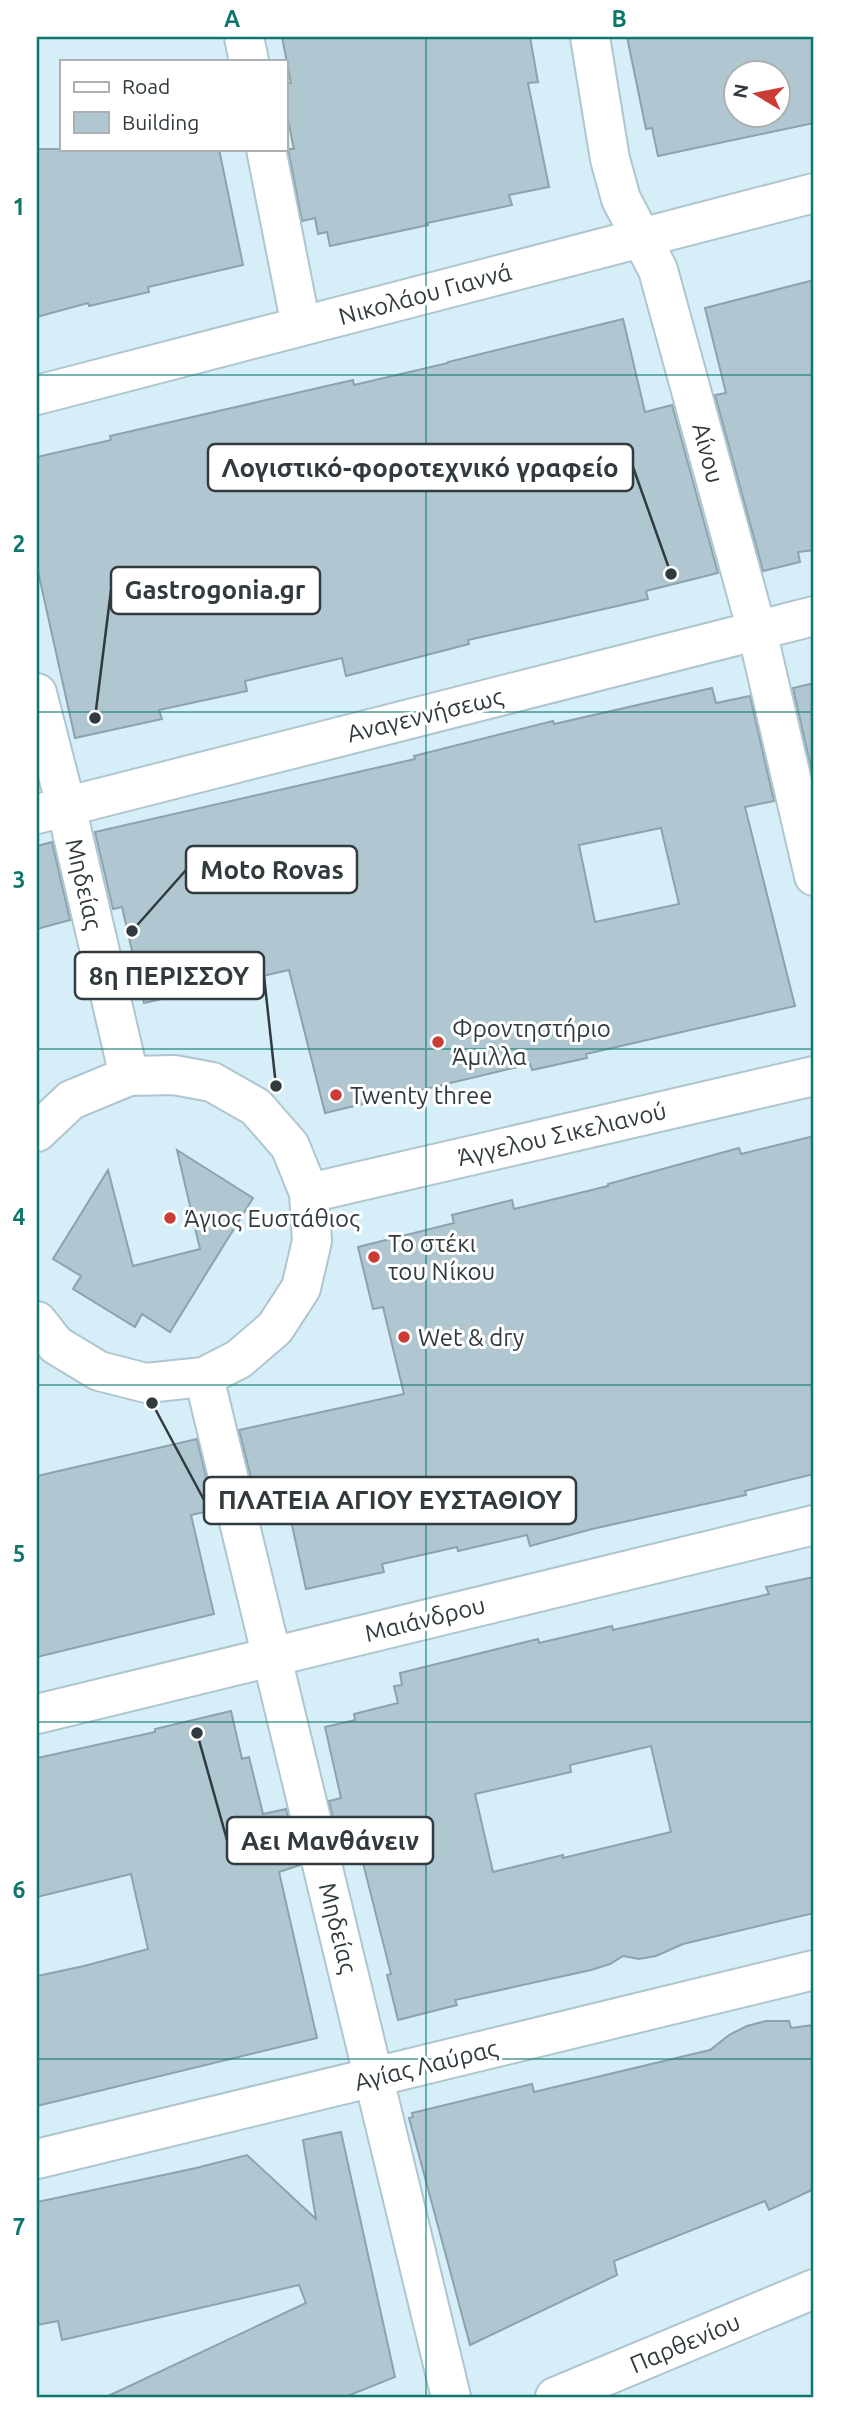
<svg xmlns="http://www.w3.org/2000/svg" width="851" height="2434" font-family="Ubuntu,sans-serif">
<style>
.building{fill:#b0c7d1;stroke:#8ca3ac;stroke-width:2;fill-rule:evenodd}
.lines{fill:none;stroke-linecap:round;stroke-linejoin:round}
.street-casing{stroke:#afc6d0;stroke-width:42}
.secondary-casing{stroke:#afc6d0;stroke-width:42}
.street{stroke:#fff;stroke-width:38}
.secondary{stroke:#fff;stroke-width:38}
.grid{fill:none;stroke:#0f766e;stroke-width:2;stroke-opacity:0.55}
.poi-dot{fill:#cb3c37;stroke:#fff;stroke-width:2.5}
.labels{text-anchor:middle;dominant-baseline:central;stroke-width:6;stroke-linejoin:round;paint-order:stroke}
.street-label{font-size:24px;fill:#313a3e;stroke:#fff}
.poi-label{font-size:24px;fill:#313a3e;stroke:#fff;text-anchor:start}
.leader{fill:none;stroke:#313a3e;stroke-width:2.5}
.callout-dot{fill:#313a3e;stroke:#fff;stroke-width:2.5}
.callout{fill:#fff;stroke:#313a3e;stroke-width:2.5}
.callout-label{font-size:26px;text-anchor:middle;font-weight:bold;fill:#313a3e}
.neatline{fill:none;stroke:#0f766e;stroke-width:2.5}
.grid-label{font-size:23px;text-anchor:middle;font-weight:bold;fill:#0f766e}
</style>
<rect width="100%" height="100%" fill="#d6eef8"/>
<path class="building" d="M282 37H530L538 82 528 83 549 187 509 195 512 205 427 223 428 225 330 246 327 232 318 234 315 218 302 221 288 149H294L285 106V84L291 83Z
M627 37H814V123L658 156 652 128 646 129ZM736 74H778V116H736Z
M37 149H219L243 265 148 287 149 292 89 306 88 303 37 317Z
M814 280V550L798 552 800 562 763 571 715 395 726 393 705 308Z
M623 319 645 412 672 405 718 573 646 591 648 599 468 640 469 644 346 676 342 658 245 681 247 691 159 710 162 719 75 738 37 567V457L111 440 110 436 353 380 354 385 448 363V362Z
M814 683V781L793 688Z
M712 688 716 703 750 696 774 801 745 807 795 1006 586 1054 587 1058 532 1070 530 1064 325 1113 289 970 144 1003 122 907 113 909 95 832 415 759 414 756 553 721 554 724ZM661 828 679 904 595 922 579 845Z
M52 842 70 920 37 929V846Z
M814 1136V1474L745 1491 746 1495 592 1529 530 1546 527 1535 458 1551 457 1547 382 1564 384 1572 306 1589 288 1507 271 1511 269 1499 257 1501 239 1430 404 1394 383 1307 373 1309 358 1247 454 1223 452 1215 512 1200 514 1209 608 1186V1184L739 1148 741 1154Z
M177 1150 253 1198 170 1332 142 1314 135 1327 73 1289 81 1276 53 1259 108 1170 133 1266 200 1249Z
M197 1439 214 1510 191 1515 214 1614 37 1657V1476Z
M814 1577V1913L683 1944 656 1956 639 1959 623 1956 610 1964 591 1970 455 2000 457 2005 398 2020 387 1975 391 1974 361 1855 354 1856 352 1846 341 1850 329 1801 341 1798 325 1727 355 1720 354 1714 398 1703 394 1686 402 1685 400 1673 538 1639 539 1643 612 1626 613 1630 769 1594 766 1587ZM651 1746 671 1832 563 1858V1855L493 1872 475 1794 571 1772 570 1765Z
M231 1711 242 1759 249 1757 263 1814 286 1809 300 1865 279 1872 317 2038 37 2106V1976L84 1966 148 1949 131 1874 37 1897V1758L155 1732V1729Z
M766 2021H789L791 2028 814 2025V2189L769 2210 765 2201 614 2261 617 2275 470 2345 409 2118 413 2117 412 2113 532 2084 534 2092 710 2050 729 2035 747 2026Z
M341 2132 395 2377 345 2397H106L306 2303 299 2285 62 2340 58 2321 37 2325V2202L196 2168 247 2155 316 2219 303 2140Z"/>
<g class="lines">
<g class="street-casing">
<path id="street" d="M244 37 249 61
M590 37 610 159 621 199 658 270 757 631 814 876
M266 149 301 326
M37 395 814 193
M37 814 814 616
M309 1193 814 1076
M37 1714 814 1525
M37 2159 814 1970
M555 2397 814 2289"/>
</g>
<g class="secondary-casing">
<path id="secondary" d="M37 693 66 806 129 1076
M37 1132 71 1100 129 1076 174 1075 212 1082 256 1107 290 1146 309 1193 312 1241 301 1288 275 1328 239 1359 204 1377 146 1383 99 1371 56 1345 37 1321
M204 1377 451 2397"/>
</g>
<use href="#street" class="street"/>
<use href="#secondary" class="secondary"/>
</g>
<path class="grid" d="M426 37V2397M37 375H814M37 712H814M37 1049H814M37 1385H814M37 1722H814M37 2059H814"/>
<g class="poi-dot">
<circle cx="438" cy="1042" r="7"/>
<circle cx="336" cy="1095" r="7"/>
<circle cx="170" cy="1218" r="7"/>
<circle cx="374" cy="1257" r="7"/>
<circle cx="404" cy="1337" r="7"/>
</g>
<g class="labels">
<g class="street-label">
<text transform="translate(425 294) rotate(-15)">Νικολάου Γιαννά</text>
<text transform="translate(708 453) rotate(75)">Αίνου</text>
<text transform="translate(425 715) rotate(-14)">Αναγεννήσεως</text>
<text transform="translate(84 884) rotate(77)">Μηδείας</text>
<text transform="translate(562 1134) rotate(-13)">Άγγελου Σικελιανού</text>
<text transform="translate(425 1619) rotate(-14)">Μαιάνδρου</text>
<text transform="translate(338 1928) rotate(76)">Μηδείας</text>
<text transform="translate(426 2065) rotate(-14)">Αγίας Λαύρας</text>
<text transform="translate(685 2343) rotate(-23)">Παρθενίου</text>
</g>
<g class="poi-label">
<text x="452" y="1028">Φροντηστήριο<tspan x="452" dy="28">Άμιλλα</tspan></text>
<text x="350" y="1095">Twenty three</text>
<text x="184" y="1218">Άγιος Ευστάθιος</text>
<text x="388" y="1243">Το στέκι<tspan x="388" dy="28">του Νίκου</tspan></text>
<text x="418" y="1337">Wet &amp; dry</text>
</g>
</g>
<path class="leader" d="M671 574L633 467M95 718L111 590M132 931L186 870M276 1086L264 976M152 1403L204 1500M197 1733L227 1840"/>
<g class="callout-dot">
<circle cx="671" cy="574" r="7"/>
<circle cx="95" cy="718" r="7"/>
<circle cx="132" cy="931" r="7"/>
<circle cx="276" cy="1086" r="7"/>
<circle cx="152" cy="1403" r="7"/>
<circle cx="197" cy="1733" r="7"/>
</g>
<g class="callout">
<rect x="208" y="444" width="425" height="47" rx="7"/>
<rect x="111" y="567" width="209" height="47" rx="7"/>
<rect x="186" y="846" width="171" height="47" rx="7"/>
<rect x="75" y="952" width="189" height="47" rx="7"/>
<rect x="204" y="1477" width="372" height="47" rx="7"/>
<rect x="227" y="1817" width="206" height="47" rx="7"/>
</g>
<g class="callout-label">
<text x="420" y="477">Λογιστικό-φοροτεχνικό γραφείο</text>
<text x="215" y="599">Gastrogonia.gr</text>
<text x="272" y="879">Moto Rovas</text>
<text x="169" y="985">8η ΠΕΡΙΣΣΟΥ</text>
<text x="390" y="1509">ΠΛΑΤΕΙΑ ΑΓΙΟΥ ΕΥΣΤΑΘΙΟΥ</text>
<text x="330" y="1850">Αει Μανθάνειν</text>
</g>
<rect width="851" height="2434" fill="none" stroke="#ffffff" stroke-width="77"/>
<rect x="60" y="60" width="228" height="91" fill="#ffffff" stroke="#adb0b2" stroke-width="2"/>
<rect x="74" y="82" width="35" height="10" fill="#ffffff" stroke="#adb0b2" stroke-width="2"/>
<text x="122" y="94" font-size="21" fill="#313a3e">Road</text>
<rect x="74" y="112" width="35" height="21" fill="#b0c7d1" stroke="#adb0b2" stroke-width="2"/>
<text x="122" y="130" font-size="21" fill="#313a3e">Building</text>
<g transform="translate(757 94) rotate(280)"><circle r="33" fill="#ffffff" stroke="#adb0b2" stroke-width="2"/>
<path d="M0-5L12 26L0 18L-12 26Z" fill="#cb3c37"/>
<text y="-10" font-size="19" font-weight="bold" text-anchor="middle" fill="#313a3e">N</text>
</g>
<rect x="38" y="38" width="774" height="2358" class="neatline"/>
<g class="grid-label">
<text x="232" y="27">A</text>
<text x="619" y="27">B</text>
<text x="19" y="215">1</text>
<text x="19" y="552">2</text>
<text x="19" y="888">3</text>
<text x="19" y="1225">4</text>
<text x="19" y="1562">5</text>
<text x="19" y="1898">6</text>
<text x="19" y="2235">7</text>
</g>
</svg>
